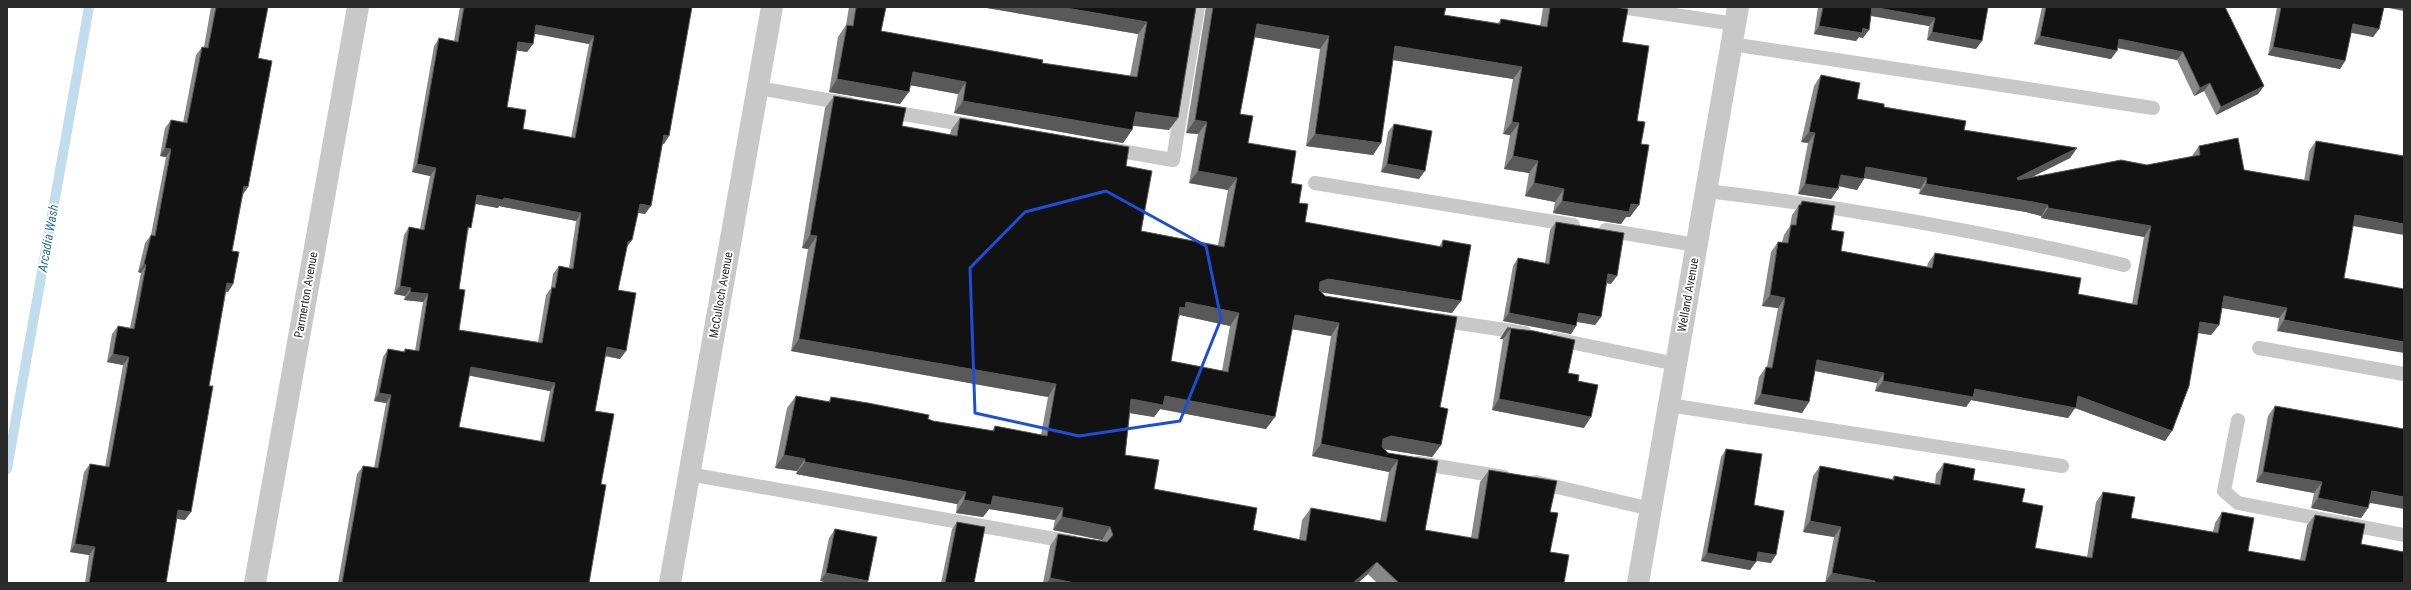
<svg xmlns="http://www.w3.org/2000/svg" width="2411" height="590" font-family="'Roboto Condensed',sans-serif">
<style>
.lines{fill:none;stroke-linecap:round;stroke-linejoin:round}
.stream{stroke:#c1dded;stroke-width:10}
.lane{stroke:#c8c8c8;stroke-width:14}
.street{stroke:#c8c8c8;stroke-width:22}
.wall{fill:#888;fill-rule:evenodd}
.shaded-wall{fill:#595959}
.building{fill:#121212;stroke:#595959;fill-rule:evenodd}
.marked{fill:none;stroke:#1d4ed8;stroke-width:3;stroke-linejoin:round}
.labels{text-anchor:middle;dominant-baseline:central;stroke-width:4;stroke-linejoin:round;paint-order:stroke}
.street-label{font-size:12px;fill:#2b2b2b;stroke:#fff}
.water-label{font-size:13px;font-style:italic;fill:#346f93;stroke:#fff}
</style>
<rect width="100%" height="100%" fill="#fff"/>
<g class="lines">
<path class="stream" d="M7 469 89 7"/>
<path class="lane" d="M1621 7 1735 24
M1731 44 2153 108
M758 88 850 104
M886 111 974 126
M1109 149 1173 160 1198 7
M1315 183 1573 225
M1706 191C1847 207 1986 232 2124 265
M1606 230 1696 245
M1439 320 1525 333
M1555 339 1676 364
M2259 348 2404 374
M1669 405 2062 466
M2238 420 2224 491 2238 503 2404 535
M1418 463 1504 477
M689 474 1072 542
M1536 482 1651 509"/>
<path class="street" d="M255 583 358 7
M670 583 772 7
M1638 583 1738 7"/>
</g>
<path class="wall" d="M211 7H268L258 58 248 187 243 195 232 251 233 284 228 292H226L185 520 177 519 166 583H85L89 555 70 552 84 472 90 464 105 467 123 365 107 362 112 334 118 326 130 328 141 273 138 272 145 243 151 235 166 157 160 156 165 128 171 120 183 123 196 55 202 47H204Z
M460 7H692L664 144H662L645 214 638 213 627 248 618 290 620 359 605 356 595 411 601 484 589 583H338L357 474 363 466 374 468 386 403 374 401 383 357 388 349 403 352 405 349 415 351 423 302 404 300 405 296 394 294 404 235 409 227 420 229 430 176 412 172 434 46 439 38 454 41ZM534 33 589 44 571 138 523 129 507 107 517 50 527 52 533 44ZM475 204 498 208 499 206 576 221 569 268 559 266 553 274 551 288 546 295 538 342 459 330V289L468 232ZM469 375 550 391 540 442 459 427Z
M849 7H886L881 31 1042 63 1130 76 1138 34 981 7H1196L1169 130 1133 125 1132 130 1123 143 954 113 958 94 910 85 900 104 829 92 838 37 846 25Z
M1206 7H1446L1444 15 1498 23 1501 19 1540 26 1543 8 1544 7H1616L1622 42 1637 121 1630 217H1626L1621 224 1553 213 1555 202 1525 196 1529 173 1504 169 1510 135 1503 134 1513 79 1393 60 1381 143 1373 155 1306 146 1320 49 1254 37 1240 114 1248 143 1291 183 1299 203 1305 222 1439 247 1443 240 1452 313 1321 292 1440 407 1441 445 1432 457 1384 449 1388 453 1438 461 1425 530 1471 538 1480 482 1489 470 1550 512V552L1564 583H1377L1368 574 1358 583H1043L1050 546 1058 534 1102 541V540L1053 530 1055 520 989 509 983 517 956 513 957 504 796 474 797 471 775 468 787 408 796 396 828 402 831 397 928 419 933 421 992 431 995 426 1041 435 1048 397 791 351 808 249 802 248 825 108 834 96 902 126 950 135 951 130 960 118 1126 166 1141 231 1218 245 1228 190 1189 183 1198 134 1186 133ZM1180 315 1230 326 1222 371 1171 361 1178 318ZM1292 329 1331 336 1312 456 1389 472 1380 521 1311 508 1302 520 1299 540 1253 530 1154 489 1125 455 1130 413 1154 417 1160 409 1266 429Z
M1818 7H1988L1976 49 1927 40 1929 26 1871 16 1863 38 1859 37 1856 41 1814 34Z
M2042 7H2225L2264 86 2258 94 2216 115 2204 91 2194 96 2177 60 2117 48 2111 59 2034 44Z
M2277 7H2384L2379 29 2373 37 2351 32 2345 61 2340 69 2268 55Z
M1821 75 1857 99 1964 130 2077 148 2070 158 2032 177 2147 165 2192 156 2199 146 2244 170 2304 181 2309 151 2316 141 2353 226 2277 331 2279 318 2222 308 2219 325 2211 335 2198 333 2165 441 2075 408 2068 418 1971 400 1966 407 1875 391 1877 383 1815 371 1809 402 1802 413 1754 404 1759 377 1766 367H1767L1778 308 1762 306 1771 252 1778 242H1782L1784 235 1790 226 1792 215 1802 201 1831 230 1841 251 1927 267 1928 263 1935 253 2078 294 2132 304 2144 237 2041 218V216L2026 212 1919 194 1920 189 1864 178 1857 190 1839 186 1838 189 1831 199 1798 194 1808 143 1801 142 1814 86Z
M1394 124 1419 179 1381 172 1388 132Z
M1556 222 1611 284 1606 283 1601 317 1595 325 1577 322 1576 326 1571 334 1503 321 1513 266 1518 258 1545 263 1550 230Z
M1507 328 1534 331 1568 373 1578 381 1584 428 1492 410 1503 339H1500Z
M2275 406 2370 503 2368 508 2361 518 2311 508 2314 493 2256 482 2268 416Z
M1726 449 1754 505 1771 563 1756 561 1750 570 1701 561 1721 457Z
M1944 463 1973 480 2022 502 2035 548 2087 557 2096 502 2103 492 2131 518 2213 532 2215 523 2222 512 2248 551 2300 560 2307 525 2315 515 2361 544 2404 583H1825L1834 537 1803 532 1813 476 1820 466 1892 479 1894 476 1935 484 1936 474Z
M957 522 974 583H941L952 529Z
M835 529 877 537 820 581 829 538Z"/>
<path class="shaded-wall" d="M981 7H1061L1147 22 1138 34Z
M1872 7 1935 18 1929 26 1867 15Z
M2384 7H2404V11Z
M1257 24 1329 36 1320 49 1248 36Z
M2353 24 2379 29 2373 37 2347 32Z
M536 25 594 36 589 44 530 33Z
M1819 26 1863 28 1869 30 1863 38 1859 37 1856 41 1814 34Z
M1932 32 1982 41 1976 49 1927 40Z
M2040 36 2117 51 2111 59 2034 44Z
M2119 39 2183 52 2177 60 2114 47Z
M518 42 533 44 527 52 513 50Z
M1395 46 1522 67 1513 79 1386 59Z
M2273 47 2345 61 2340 69 2268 55Z
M913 72 966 82 958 94 904 84Z
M837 79 909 92 900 104 829 92Z
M2210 83 2204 91 2194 96 2200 88Z
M2264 86 2258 94 2216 115 2221 107Z
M963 101 1132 130 1123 143 954 113Z
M1136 112 1178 118 1169 130 1127 125Z
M1195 120 1207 122 1198 134 1186 133Z
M1512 122 1519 123 1510 135 1503 134Z
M1809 132 1815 133 1808 143 1801 142Z
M1315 134 1381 143 1373 155 1306 146Z
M664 135 669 136 664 144 658 143Z
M165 148 171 149 166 157 160 156Z
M2077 148 2070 158 2010 188 2017 178Z
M1513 156 1538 161 1529 173 1504 169Z
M417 164 436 168 430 176 412 172Z
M1387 164 1425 171 1419 179 1381 172Z
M1866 167 1927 178 1920 189 1859 177Z
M1198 171 1237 178 1228 190 1189 183Z
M1841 175 1864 179 1857 190 1833 185Z
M1534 183 1564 189 1555 202 1525 196Z
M1805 184 1838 189 1831 199 1798 194Z
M1926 184 2033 202 2048 205 2041 216 2026 212 1919 194Z
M244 186 248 187 242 195Z
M477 195 504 198 581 213 576 221 499 206 498 208 472 203Z
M1562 201 1631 204 1639 205 1630 217H1626L1621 224 1553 213Z
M640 204 651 206 645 214 635 212Z
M2048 208 2151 226 2144 237 2041 218Z
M2355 215 2404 224V235L2347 225Z
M810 235 817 236 808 249 802 248Z
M632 240 626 248 628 242Z
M144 264 146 265 141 273 138 272Z
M1608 274 1617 276 1611 284 1602 282Z
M1328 279 1461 301 1452 313 1319 292 1312 294 1320 282Z
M227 283 233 284 228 292 222 291Z
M400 286 411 288 405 296 394 294Z
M410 292 428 294 423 302 404 300Z
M1770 295 1785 298 1778 308 1762 306Z
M2224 296 2287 308 2279 318 2217 307Z
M1186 302 1239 313 1230 326 1180 315 1177 321 1180 307Z
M1509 313 1576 326 1571 334 1503 321Z
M1579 313 1601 317 1595 325 1573 321Z
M1295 315 1339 323 1331 336 1286 328Z
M2284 320 2404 342V353L2277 331Z
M2200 322 2219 325 2211 335 2193 332Z
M1507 328H1511L1503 339H1500Z
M799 339 1056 384 1048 397 791 351Z
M607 347 626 351 620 359 601 355Z
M113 354 129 357 123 365 107 362Z
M1817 360 1884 373 1877 383 1810 370Z
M471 367 555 383 550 391 466 375Z
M1883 381 1975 389 2078 396 2172 431 2165 441 2075 408 2068 418 1971 400 1966 407 1875 391Z
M379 393 391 395 386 403 374 401Z
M1761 394 1809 402 1802 413 1754 404Z
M1165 396 1275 417 1266 429 1160 409 1154 417 1123 412 1131 399Z
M1499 399 1591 417 1584 428 1492 410Z
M1391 436 1441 445 1432 457 1382 449 1375 451 1383 439Z
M1321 444 1398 460 1389 472 1312 456Z
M784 455 805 459 797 471 775 468Z
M805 462 966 492 957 504 796 474Z
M2263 472 2322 482 2314 493 2256 482Z
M2372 491 2404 497V509L2365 502Z
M993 496 1063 508 1055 520 989 509 983 517 956 513 964 500Z
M2318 498 2368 508 2361 518 2311 508Z
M178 510 191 512 185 520 173 518Z
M1062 517 1110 527 1102 540 1053 530Z
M1810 521 1841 527 1834 537 1803 532Z
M75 544 95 547 89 555 70 552Z
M1758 552 1776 555 1771 563 1753 560Z
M1707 553 1756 562 1750 570 1701 561Z
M1377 562 1368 574 1358 583H1353Z
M826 573 868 581 867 583H829L820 581Z
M1832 573 1875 581 1874 583H1825Z
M1050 578 1075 583H1047Z"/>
<path class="building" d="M216 7H268L258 58 272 61 248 187 244 186 232 251 239 252 233 284 227 283 209 386H213L191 512 178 510 166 583H89L95 547 75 544 90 464 109 467 129 357 113 354 118 326 134 329 146 265 144 264 151 235 155 236 171 149 165 148 171 120 187 123 202 47 208 48Z
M464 7H692L669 136 664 135 651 206 640 204 632 240 628 242 618 290 636 293 626 351 607 347 595 411 614 414 601 484 606 485 589 583H342L363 466 378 468 391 395 379 393 388 349 405 352V349L419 351 428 294 410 292 411 288 400 286 409 227 424 230 436 168 417 164 439 38 458 42ZM536 25 594 36 575 138 523 129 526 110 507 107 518 42 533 44ZM477 195 503 200 504 198 581 213 573 269 559 266 555 288 552 287 542 343 459 330 465 290 459 289 468 227 471 228ZM471 367 555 383 544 442 459 427Z
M856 7H886L881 31 1043 60 1042 63 1137 77 1147 22 1061 7H1196L1178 118 1136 112 1132 130 963 101 966 82 913 72 909 92 837 79 847 25 853 26Z
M1213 7H1446L1444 15 1500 24 1501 19 1547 27 1550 7H1616L1628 9 1622 42 1649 46 1637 121 1645 122 1641 144 1649 145 1639 205 1631 204 1629 212 1562 201 1564 189 1534 183 1538 161 1513 156 1519 123 1512 122 1522 67 1395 46 1381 143 1315 134 1329 36 1257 24 1240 114 1253 116 1248 143 1296 151 1291 183 1302 185 1299 203 1308 204 1305 222 1442 247 1443 240 1471 245 1461 301 1328 279 1320 282 1319 290 1325 296 1457 317 1440 407 1448 409 1441 445 1391 436 1383 439 1382 447 1388 453 1438 461 1425 530 1478 539 1489 470 1557 481 1550 512 1558 513 1550 552 1569 555 1564 583H1399L1377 562 1353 583H1075L1050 578 1058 534 1107 542 1113 535 1110 527 1062 517 1063 508 993 496 991 505 964 500 966 492 805 462V459L784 455 796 396 830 402 831 397 868 403 929 415 928 419 933 421 994 431 995 426 1047 436 1056 384 799 339 817 236 810 235 834 96 906 108 902 126 957 136 960 118 1129 147 1126 166 1152 171 1141 231 1224 247 1237 178 1198 171 1207 122 1195 120ZM1186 302 1239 313 1228 372 1171 361 1180 307 1185 308ZM1295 315 1339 323 1321 444 1398 460 1386 522 1311 508 1306 541 1253 530 1257 508 1154 489 1159 460 1125 455 1131 399 1163 405 1165 396 1275 417Z
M1823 7H1988L1982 41 1932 32 1935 18 1872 7 1869 30 1863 28 1862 33 1819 26Z
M2046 7H2225L2264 86 2221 107 2210 83 2200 88 2183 52 2119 39 2117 51 2040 36Z
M2281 7H2384L2379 29 2353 24 2345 61 2273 47Z
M1821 75 1860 83 1857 99 1884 104V107L1966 121 1964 130 2077 148 2017 178 2018 180 2121 160 2147 165 2200 155 2199 146 2238 138 2244 170 2309 181 2316 141 2404 156V224L2355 215 2344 278 2404 289V342L2284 320 2287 308 2224 296 2219 325 2200 322 2189 386 2172 431 2078 396 2076 408 1975 389 1973 397 1883 381 1884 373 1817 360 1809 402 1761 394 1766 367 1772 368 1785 298 1770 295 1778 242 1788 243 1791 225H1796L1799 205H1801L1802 201 1835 206 1831 230 1844 232 1841 251 1932 268 1935 253 2081 278 2078 294 2137 305 2151 226 2048 208V205L2033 202 1926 184 1927 178 1866 167 1864 179 1841 175 1838 189 1805 184 1815 133 1809 132Z
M1394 124 1432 131 1425 171 1387 164Z
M1556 222 1624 233 1617 276 1608 274 1601 317 1579 313 1576 326 1509 313 1518 258 1549 264Z
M1507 328 1534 331 1575 340 1568 373 1579 375 1578 381 1598 385 1591 417 1499 399 1511 328Z
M2275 406 2404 429V497L2372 491 2368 508 2318 498 2322 482 2263 472Z
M1726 449 1762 454 1754 505 1784 511 1776 555 1758 552 1756 562 1707 553Z
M1944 463 1975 469 1973 480 2025 489 2022 502 2043 506 2035 548 2092 558 2103 492 2135 497 2131 518 2218 533 2222 512 2254 518 2248 551 2305 561 2315 515 2365 524 2361 544 2404 552V583H1875V581L1832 573 1841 527 1810 521 1820 466 1894 480V476L1940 485Z
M957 522 985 527 974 583H945Z
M835 529 877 537 868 581 826 573Z"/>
<path class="marked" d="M1106 191 1206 246 1221 319 1180 421 1079 436 975 413 970 268 1025 212Z"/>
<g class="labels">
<g class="street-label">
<text transform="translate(306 295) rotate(-80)">Parmerton Avenue</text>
<text transform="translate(721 295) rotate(-80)">McCulloch Avenue</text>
<text transform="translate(1688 295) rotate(-80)">Welland Avenue</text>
</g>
<g class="water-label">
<text transform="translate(48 238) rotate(-80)">Arcadia Wash</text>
</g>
</g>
<rect width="2411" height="590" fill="none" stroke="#2b2b2b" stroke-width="16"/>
</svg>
